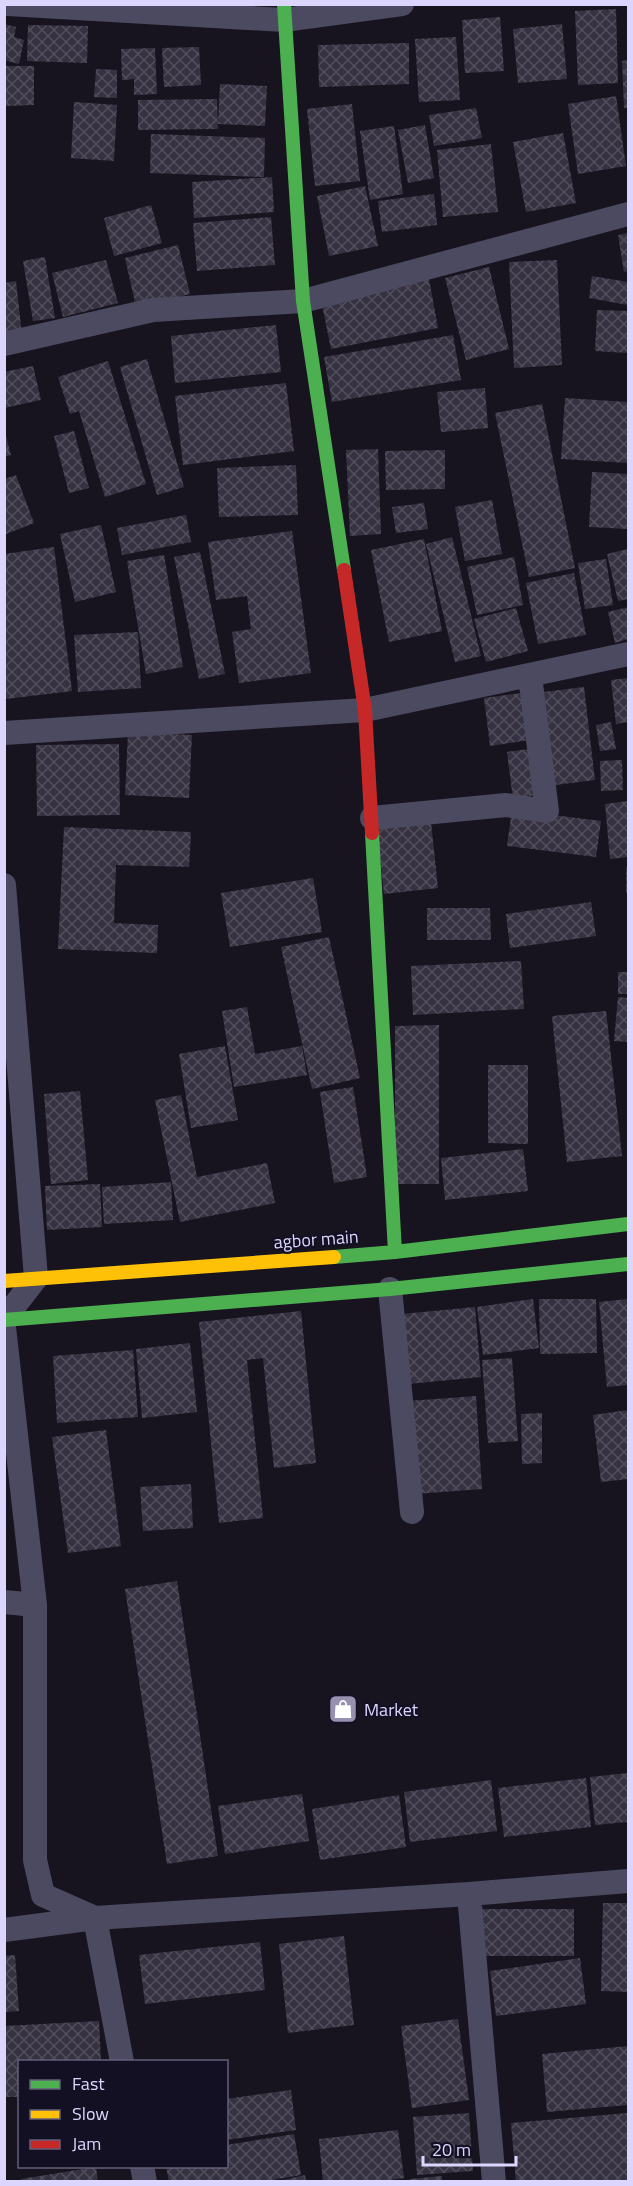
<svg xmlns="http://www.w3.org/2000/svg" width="633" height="2186" font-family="'Titillium Web',sans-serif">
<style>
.building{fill:url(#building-cross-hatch)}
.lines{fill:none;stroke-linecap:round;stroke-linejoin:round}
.street{stroke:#4c4a60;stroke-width:24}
.fast{stroke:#4caf50;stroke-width:14}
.slow{stroke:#ffc107;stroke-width:14}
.jam{stroke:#c62828;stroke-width:14}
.labels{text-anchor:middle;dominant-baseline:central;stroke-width:4.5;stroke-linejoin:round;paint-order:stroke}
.street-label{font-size:18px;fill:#dcd5fd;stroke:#141024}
.poi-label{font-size:18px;fill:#dcd5fd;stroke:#141024;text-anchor:start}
</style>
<defs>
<pattern id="building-cross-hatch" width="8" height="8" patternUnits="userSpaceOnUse" patternTransform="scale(1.5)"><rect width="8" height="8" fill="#363241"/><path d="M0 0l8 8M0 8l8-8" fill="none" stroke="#524f5d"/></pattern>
</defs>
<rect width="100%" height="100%" fill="#17141f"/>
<path class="building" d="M616 9 618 83 578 85 575 11Z
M500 17 504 71 465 73 462 20Z
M4 24 16 27 14 37 24 40 19 64 4 60Z
M562 24 567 79 518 83 513 29Z
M28 25 88 26 87 63 27 61Z
M456 37 460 100 419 102 415 39Z
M409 43V84L319 87 318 45Z
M199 47 201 85 164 87 162 48Z
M155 48 157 94 134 95V79L122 80 121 49Z
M628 60V108H624L622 61Z
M5 66H34V105L6 106Z
M96 69 117 70V98L94 97Z
M220 84 267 86 265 126 218 124Z
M616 96 626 166 578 174 568 104Z
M217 99 218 129 138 130V100Z
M74 102 117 105 114 161 71 158Z
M352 104 360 181 315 186 307 109Z
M476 108 482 138 434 146 429 115Z
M425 125 434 178 408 183 398 130Z
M394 126 403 194 370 200 360 131Z
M563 133 576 203 526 212 513 142Z
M151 134 265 138 264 177 150 173Z
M491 144 498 212 443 217 437 150Z
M272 177 274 212 194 218 192 182Z
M365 186 378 246 329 256 317 196Z
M434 194 437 225 382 232 378 201Z
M151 205 162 243 114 256 104 218Z
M271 217 275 265 197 271 193 223Z
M628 233V271L624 272 618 235Z
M178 245 190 294 136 307 125 258Z
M45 257 55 318 33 321 23 261Z
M106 260 118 303 63 317 52 273Z
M557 260 562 365 514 368 509 262Z
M489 267 509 349 466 360 445 278Z
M592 276 628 282V305L589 298Z
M429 279 438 328 331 349 321 300Z
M16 281 22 335 4 337V283Z
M597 310 628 311V353L595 351Z
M276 325 281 372 175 383 171 336Z
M453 335 461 380 332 402 324 357Z
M147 359 184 487 157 495 120 367Z
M108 361 146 484 105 497 79 411 70 414 58 377Z
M33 366 41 400 4 408V372Z
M286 383 294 451 183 465 175 396Z
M485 388 488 428 441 432 437 392Z
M565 398 628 402V463L561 459Z
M542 404 575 568 529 577 495 413Z
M4 429 11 455 4 457Z
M74 431 89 488 69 493 54 436Z
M378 449 381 534 350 536 346 450Z
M445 450V489L386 490 385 451Z
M296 465 298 515 219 517 217 468Z
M592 472 628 474V529L589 527Z
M16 475 34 523 4 535V479Z
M492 500 502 554 465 561 455 507Z
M424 503 428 529 396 533 392 507Z
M186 515 191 542 122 555 117 528Z
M101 525 116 592 75 602 60 534Z
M292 531 311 673 239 683 232 632 251 629 247 596 216 600 208 542Z
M452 537 481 656 455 662 426 544Z
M424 539 442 631 389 642 371 550Z
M54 547 72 691 6 699 4 554Z
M628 549V599L618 601 607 554Z
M200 552 225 674 199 679 174 557Z
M164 555 183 667 146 674 127 561Z
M514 557 523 605 477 615 467 567Z
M606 559 613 605 585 609 578 563Z
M574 573 586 635 538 644 526 583Z
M628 607V639L615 643 608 612Z
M516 608 528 651 486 662 474 619Z
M138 632 141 688 78 692 74 635Z
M628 678V722L616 724 611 680Z
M584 687 595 780 547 786 535 693Z
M530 692 536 739 490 746 484 698Z
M611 722 616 749 600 751 596 725Z
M128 732 192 735 189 798 125 795Z
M119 744 120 815 37 816 36 745Z
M537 748 542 794 513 799 507 752Z
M622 760 623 790 601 791 600 761Z
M628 801V857L610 859 605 804Z
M512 810 601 821 596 857 507 846Z
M431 822 438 888 384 894 377 829Z
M64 827 191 832 189 867 116 865 114 923 158 925 157 953 58 949Z
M626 867 628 868V893H626Z
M313 878 322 932 230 947 221 893Z
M591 902 596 936 510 948 506 914Z
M427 908H490L491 940H427Z
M329 937 360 1078 312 1089 281 947Z
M521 961 524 1009 413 1015 411 966Z
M618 972H628V994H618Z
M618 997 628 998V1042L614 1041Z
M247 1007 255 1054 302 1046 307 1075 234 1087 222 1011Z
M606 1011 622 1156 567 1162 552 1016Z
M439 1025V1184H395V1026Z
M225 1046 238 1120 191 1128 179 1054Z
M488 1065H528V1144L488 1143Z
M353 1087 367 1177 334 1183 320 1092Z
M80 1091 88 1180 51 1184 44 1094Z
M181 1095 197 1177 267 1163 275 1203 180 1222 155 1100Z
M523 1149 528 1191 445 1200 441 1158Z
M171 1182 173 1220 104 1224 102 1187Z
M100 1184 102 1227 47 1230 45 1186Z
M533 1299 539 1348 483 1355 477 1307Z
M539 1299H596L597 1353 540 1354Z
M628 1299V1385L607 1387 599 1302Z
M475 1307 481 1377 408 1384 402 1314Z
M301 1311 316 1463 274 1468 263 1358 247 1360 263 1518 219 1523 199 1322Z
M190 1343 197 1412 142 1418 136 1349Z
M133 1350 138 1417 57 1423 53 1356Z
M512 1358 518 1441 488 1443 482 1360Z
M476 1396 482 1489 415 1494 408 1401Z
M628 1410V1479L601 1482 593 1415Z
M542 1413V1463L522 1464 521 1414Z
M106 1430 121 1546 68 1553 52 1437Z
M191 1484 193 1528 143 1531 140 1487Z
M177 1581 218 1856 167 1864 125 1589Z
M628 1773V1822L595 1825 590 1777Z
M586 1778 591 1827 504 1837 498 1788Z
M491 1780 497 1831 410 1842 404 1792Z
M302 1794 309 1841 225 1854 218 1806Z
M399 1795 406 1847 320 1860 312 1809Z
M603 1903H628V1992L601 1991Z
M481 1909H574V1956H480Z
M344 1936 354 2025 288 2033 279 1944Z
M260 1942 265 1990 145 2004 139 1955Z
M15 1955 19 2011 4 2012V1956Z
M580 1958 586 2004 496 2016 490 1971Z
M458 2019 469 2100 412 2108 401 2026Z
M99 2021 101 2062H20V2097H4V2026Z
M628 2046V2105L547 2112 542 2054Z
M291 2090 296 2130 226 2140V2099Z
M469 2113 473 2171 417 2175 413 2117Z
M628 2113V2182H516L511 2123Z
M398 2130 404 2178 374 2182H323L319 2139Z
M294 2134 301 2175 260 2182H169L166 2166H226V2145Z
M96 2167 98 2182H21V2179Z
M305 2175 306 2182H279V2181Z
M442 2176V2182H410V2179Z"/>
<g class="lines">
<path class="street" d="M8 4 284 20 402 4
M4 344 153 310 303 301 628 214
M4 733 365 710 628 654
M372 818 506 805 547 811 530 676
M4 885 36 1278 4 1319
M390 1289 412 1512
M4 1327 35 1605V1860L43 1895 95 1918 122 2062
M4 1602 35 1605
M469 1894 494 2182
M4 1930 95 1918 469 1894 628 1881
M142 2166 145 2182"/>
<path class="fast" d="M284 4 303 301 344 570
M372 833 395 1252
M334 1257 395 1252 628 1224
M4 1320 390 1289 628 1264"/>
<path class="slow" d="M4 1281 334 1257"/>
<path class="jam" d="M344 570 365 710 372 833"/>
</g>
<defs>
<g id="shop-square" transform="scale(1.5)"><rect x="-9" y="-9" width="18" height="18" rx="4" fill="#9791af" stroke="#141024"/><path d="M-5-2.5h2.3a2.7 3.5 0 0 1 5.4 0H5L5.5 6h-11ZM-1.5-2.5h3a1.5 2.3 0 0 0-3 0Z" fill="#fff"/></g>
</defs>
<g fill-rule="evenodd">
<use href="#shop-square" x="343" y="1709"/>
</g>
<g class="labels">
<g class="street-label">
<text transform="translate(316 1239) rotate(-4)">agbor main</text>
</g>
<g class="poi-label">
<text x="364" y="1709">Market</text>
</g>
</g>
<rect width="633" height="2186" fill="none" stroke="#dcd5fd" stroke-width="12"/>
<rect x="18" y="2060" width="210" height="108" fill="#141024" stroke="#645f7b" stroke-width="1.5"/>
<rect x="30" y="2080" width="30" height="9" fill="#4caf50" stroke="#645f7b" stroke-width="1.5"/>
<text x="72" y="2090" font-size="18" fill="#dcd5fd">Fast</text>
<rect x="30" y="2110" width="30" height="9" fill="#ffc107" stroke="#645f7b" stroke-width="1.5"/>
<text x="72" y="2120" font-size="18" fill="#dcd5fd">Slow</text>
<rect x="30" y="2140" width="30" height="9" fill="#c62828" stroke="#645f7b" stroke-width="1.5"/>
<text x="72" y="2150" font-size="18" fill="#dcd5fd">Jam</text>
<path d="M423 2156v9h93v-9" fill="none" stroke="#dcd5fd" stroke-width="3"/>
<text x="432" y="2156" font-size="18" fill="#dcd5fd" stroke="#141024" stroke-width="4.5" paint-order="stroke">20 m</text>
</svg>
